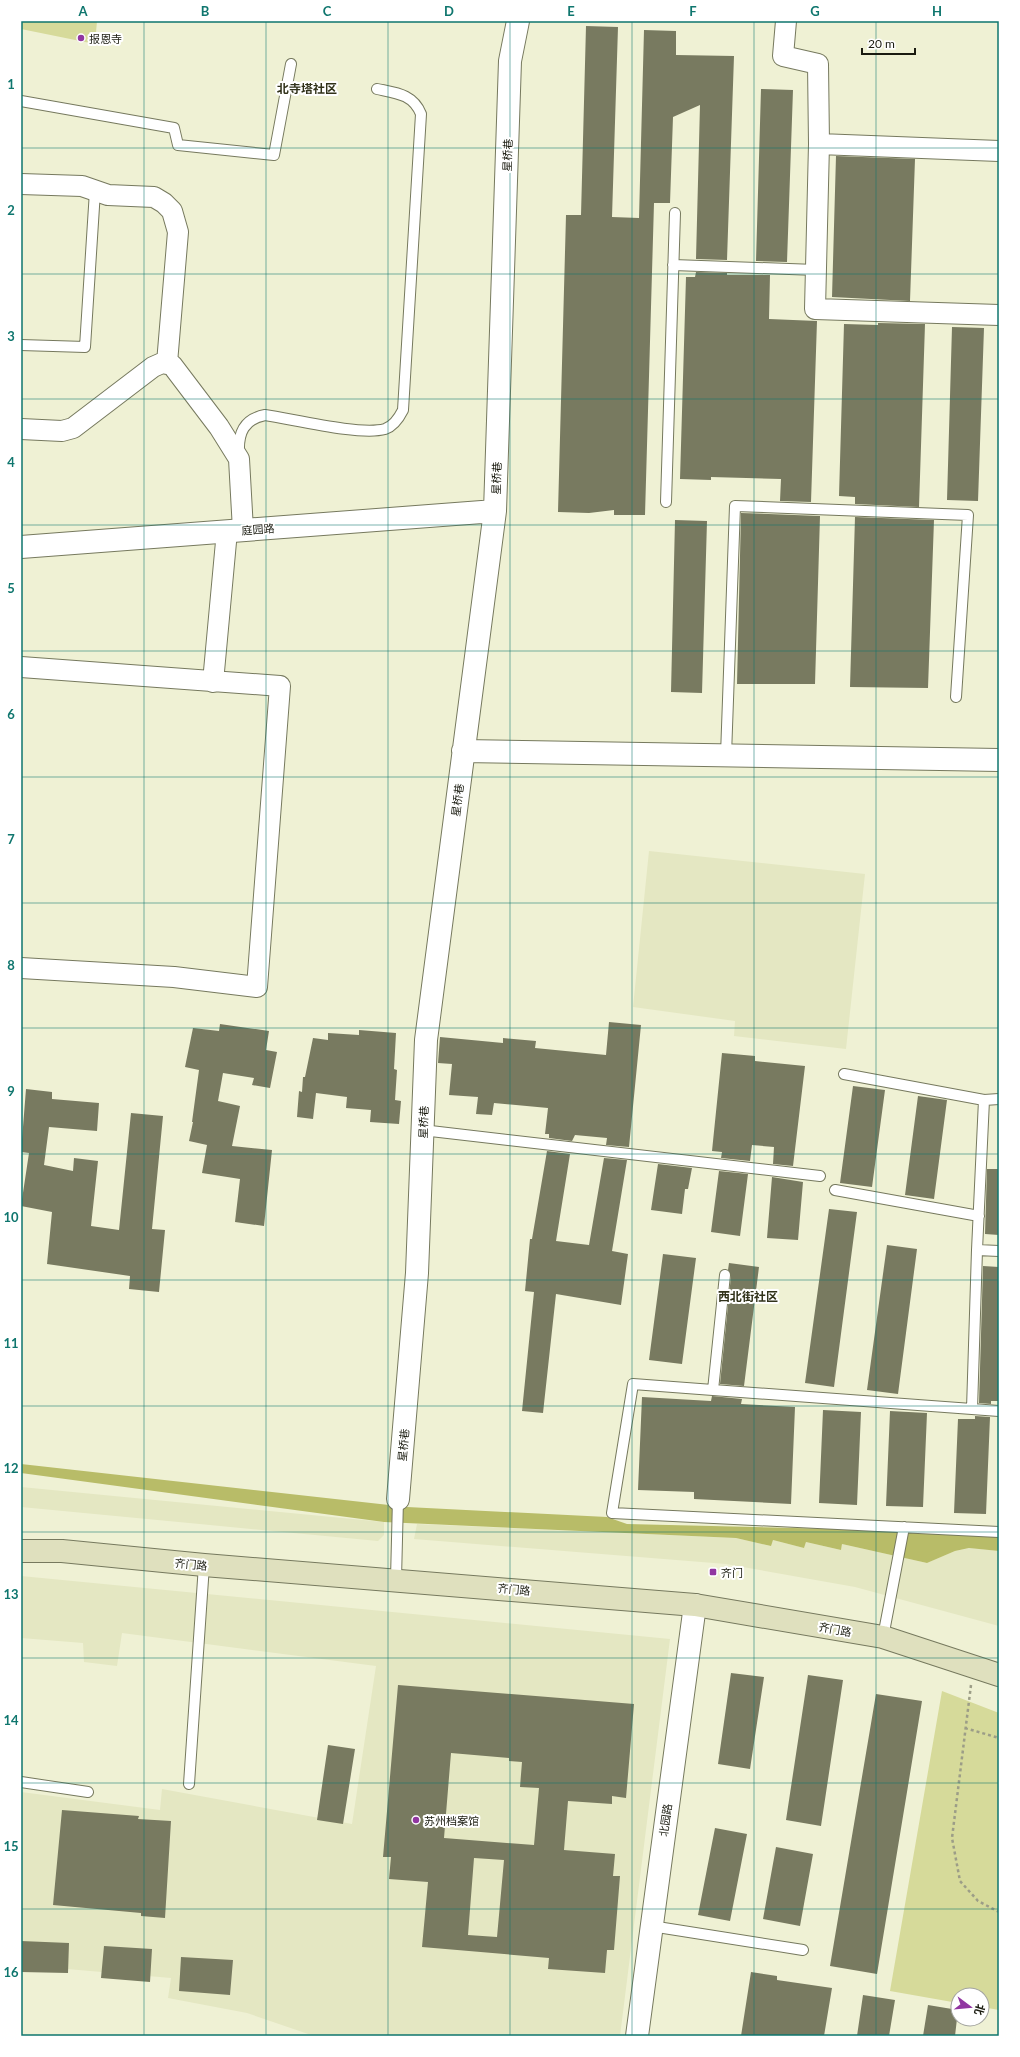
<svg xmlns="http://www.w3.org/2000/svg" width="1020" height="2057" font-family="Lato,'Noto Sans SC',sans-serif">
<style>
.built{fill:#e4e7c2}
.green{fill:#d6da9a}
.water{fill:#b8bc68}
.building{fill:#787a60;fill-rule:evenodd}
.lines{fill:none;stroke-linecap:round;stroke-linejoin:round}
.service-casing{stroke:#76795e;stroke-width:12}
.minor-casing{stroke:#76795e;stroke-width:22}
.tertiary-casing{stroke:#76795e;stroke-width:24}
.secondary-casing{stroke:#76795e;stroke-width:24}
.path{stroke:#9c9d87;stroke-width:2.5;stroke-dasharray:3 3;stroke-linecap:butt}
.service{stroke:#fff;stroke-width:10}
.minor{stroke:#fff;stroke-width:20}
.tertiary{stroke:#fff;stroke-width:22}
.secondary{stroke:#dfe0be;stroke-width:22}
.grid{fill:none;stroke:#0f766e;stroke-width:1;stroke-opacity:0.55}
.poi-dot{fill:#9136a1;stroke:#fff;stroke-width:1.5}
.labels{text-anchor:middle;dominant-baseline:central;stroke-width:4;stroke-linejoin:round;paint-order:stroke}
.poi-label{font-size:11px;fill:#1a1b10;stroke:#fff;text-anchor:start}
.street-label{font-size:11px;fill:#1a1b10;stroke:#fff}
.neighbourhood-label{font-size:12px;font-weight:bold;fill:#31321a;stroke:#fff}
.neatline{fill:none;stroke:#0f766e;stroke-width:1.5}
.grid-label{font-size:13px;text-anchor:middle;font-weight:bold;fill:#0f766e}
</style>
<rect width="100%" height="100%" fill="#eff1d4"/>
<path class="built" d="M649 851 865 874 846 1049 734 1036 735 1021 633 1007Z
M21 1487 384 1522V1535L378 1541 21 1507Z
M417 1524 736 1538 770 1546 773 1540 804 1548 806 1542 841 1550 842 1544 927 1563 955 1551 970 1548 999 1551V1626L855 1587 726 1564 414 1539Z
M21 1576 670 1639 620 2036H314L247 2013 168 1998 171 1978 21 1965V1792L160 1810 162 1789 352 1824 376 1666 122 1633 117 1666 84 1662 83 1643 21 1638Z"/>
<path class="green" d="M21 21H97L95 44 21 29Z
M942 1691 999 1713V2010L982 2007V1995H958V2003L890 1991Z"/>
<path class="water" d="M21 1464 407 1507 607 1517 627 1524 999 1533V1551L969 1548 955 1551 927 1563 842 1544 841 1550 806 1542 804 1548 773 1540 771 1546 736 1538 384 1522 21 1473Z"/>
<path class="building" d="M586 26 618 27 612 217 639 218 644 30 676 31V55L734 56 727 260 696 259 700 105 673 117 670 203H654L645 515H614V510L589 513 558 512 566 215H581Z
M761 89 793 90 787 262 756 261Z
M836 156 915 159 910 301 832 297Z
M696 272 727 273V275H770L769 319 817 321 811 502 780 501 781 479 711 477V480L680 479 686 277H695Z
M878 323 925 324 919 507 855 504V497L839 496 844 324 878 325Z
M952 327 984 328 978 501 947 500Z
M741 513 820 516 815 684H737Z
M855 517 934 520 928 688 850 687Z
M675 520 707 521 702 693 671 692Z
M609 1022 641 1025 629 1147 606 1145 607 1138 575 1135 572 1141 549 1138V1134H545L548 1108 494 1103 492 1115 476 1114 478 1097 449 1095 452 1064 438 1063 440 1037 503 1043V1038L536 1041 535 1048 606 1055Z
M220 1024 269 1031 266 1050 277 1052 270 1088 252 1085 254 1078 223 1073 218 1101 240 1106 232 1146 272 1150 264 1226 235 1222 240 1179 202 1173 207 1145 189 1141 193 1122H192L199 1070 185 1067 193 1028 219 1031Z
M359 1030 396 1033 394 1069 397 1070 395 1100 401 1101 399 1124 370 1122 371 1110 346 1108 347 1097 316 1093 313 1119 297 1117 299 1091 302 1092 303 1077H305L313 1038 328 1040V1033L359 1035Z
M722 1053 755 1056V1061L805 1066 793 1166 773 1164 774 1147 752 1145 750 1161 721 1158 722 1152 712 1151Z
M853 1086 885 1090 872 1187 840 1183Z
M26 1089 52 1092V1099L99 1103 97 1131 49 1127 44 1165 73 1171 74 1158 98 1161 91 1226 119 1230 131 1113 163 1116 152 1229 165 1230 159 1292 129 1289 130 1276 47 1264 52 1212 21 1206 29 1153 21 1152Z
M918 1096 947 1100 934 1199 905 1195Z
M547 1151 570 1154 556 1241 589 1245 604 1158 627 1160 612 1251 628 1254 621 1305 556 1294 543 1413 522 1411 534 1292 525 1291 530 1239H532Z
M658 1164 692 1168 688 1189H685L682 1214 651 1210Z
M987 1169H999V1235L985 1234Z
M719 1171 748 1174 740 1236 711 1232Z
M772 1177 803 1182 798 1240 767 1238Z
M829 1209 857 1212 834 1387 805 1383Z
M887 1245 917 1249 898 1394 867 1390Z
M663 1254 696 1258 682 1364 649 1360Z
M729 1263 759 1267 744 1386 720 1384 731 1276 728 1270Z
M983 1266 999 1267V1401H991V1404L979 1403Z
M712 1396 742 1399 741 1404 795 1407 791 1504 694 1499V1492L638 1490 642 1397 711 1401Z
M823 1410 861 1412 857 1505 819 1503Z
M890 1411 927 1413 923 1507 886 1506Z
M975 1416 990 1417 986 1514 954 1513 958 1419H975Z
M731 1673 764 1677 750 1769 718 1764Z
M808 1675 843 1680 821 1826 786 1820Z
M398 1685 634 1704 626 1798 612 1796V1804L568 1801 564 1850 615 1854 613 1876H620L614 1950H607L605 1973 548 1969 549 1958 422 1947 428 1882 389 1879 391 1857H383ZM451 1753 509 1758V1761L522 1762 520 1787 539 1788 534 1845 444 1838ZM474 1858 504 1860 497 1937 468 1935Z
M876 1694 922 1701 877 1974 830 1966Z
M328 1745 355 1749 343 1824 317 1820Z
M62 1810 139 1816 138 1819 171 1821 165 1918 141 1916V1913L53 1905Z
M715 1828 747 1834 730 1921 698 1915Z
M776 1847 813 1854 800 1926 763 1919Z
M21 1941 69 1943 68 1973 21 1972Z
M104 1946 152 1949 150 1982 101 1978Z
M181 1957 233 1960 230 1995 179 1991Z
M751 1972 777 1976V1980L832 1988 824 2036H741Z
M863 1995 895 2000 889 2036H857Z
M928 2005 958 2010 955 2036H923Z"/>
<g class="lines">
<g class="service-casing">
<path id="service" d="M21 101 174 128 178 145 274 155 291 64
M673 265 816 270
M21 345 85 347 95 191
M239 453C238 433 244 419 265 415 293 419 360 436 385 429 394 426 399 418 403 410L421 114C413 94 396 93 377 89
M666 502 675 213
M726 755 735 506 968 515 956 697
M844 1074 984 1100 999 1099
M422 1130 820 1176
M835 1190 979 1216
M977 1250 984 1100
M725 1275 713 1390 633 1384 612 1513 999 1532
M713 1390 999 1411
M972 1409 977 1250 999 1251
M396 1579 398 1499
M883 1637 904 1527
M21 1782 88 1792
M189 1784 204 1565
M651 1926 803 1950"/>
</g>
<g class="minor-casing">
<path id="minor" d="M786 21 783 56 818 64 819 144 815 309 999 315
M819 144 999 151
M21 184 82 186 108 195 154 197 164 203 172 211 178 232 167 363
M21 429 62 431 73 428 153 367 162 363 172 365 219 427 239 459 243 530
M21 667 280 686 257 987 174 977 21 968
M213 682 227 531"/>
</g>
<g class="tertiary-casing">
<path id="tertiary" d="M21 547 495 511
M463 751 999 760
M398 1499 417 1273 426 1040 495 511 510 61 518 21
M637 2036 695 1605"/>
</g>
<g class="secondary-casing">
<path id="secondary" d="M21 1551H62L204 1565 695 1605 883 1637 999 1675"/>
</g>
<path class="path" d="M971 1685 952 1838 960 1881 978 1901 999 1912
M965 1728 999 1738"/>
<use href="#service" class="service"/>
<use href="#minor" class="minor"/>
<use href="#tertiary" class="tertiary"/>
<use href="#secondary" class="secondary"/>
</g>
<path class="grid" d="M144 21V2036M266 21V2036M388 21V2036M510 21V2036M632 21V2036M754 21V2036M876 21V2036M21 148H999M21 274H999M21 399H999M21 525H999M21 651H999M21 777H999M21 903H999M21 1028H999M21 1154H999M21 1280H999M21 1406H999M21 1532H999M21 1658H999M21 1783H999M21 1909H999"/>
<g class="poi-dot">
<circle cx="81" cy="38" r="4"/>
<rect x="709" y="1568" width="8" height="8" rx="2"/>
<circle cx="416" cy="1820" r="4"/>
</g>
<g class="labels">
<g class="poi-label">
<text x="89" y="38">报恩寺</text>
<text x="721" y="1572">齐门</text>
<text x="424" y="1820">苏州档案馆</text>
</g>
<g class="street-label">
<text transform="translate(507 155) rotate(-88)">星桥巷</text>
<text transform="translate(496 478) rotate(-88)">星桥巷</text>
<text transform="translate(258 529) rotate(-4)">庭园路</text>
<text transform="translate(457 800) rotate(-83)">星桥巷</text>
<text transform="translate(423 1122) rotate(-88)">星桥巷</text>
<text transform="translate(403 1445) rotate(-85)">星桥巷</text>
<text transform="translate(191 1564) rotate(5)">齐门路</text>
<text transform="translate(514 1589) rotate(5)">齐门路</text>
<text transform="translate(835 1629) rotate(10)">齐门路</text>
<text transform="translate(665 1820) rotate(-82)">北园路</text>
</g>
<g class="neighbourhood-label">
<text x="307" y="88">北寺塔社区</text>
<text x="748" y="1296">西北街社区</text>
</g>
</g>
<rect width="1020" height="2057" fill="none" stroke="#ffffff" stroke-width="44"/>
<g transform="translate(970 2007) rotate(106)"><circle r="19" fill="#ffffff" stroke="#a3a49f"/>
<path d="M0-3L7 15L0 10L-7 15Z" fill="#9136a1"/>
<text y="-6" font-size="11" font-weight="bold" text-anchor="middle" fill="#1a1b10">北</text>
</g>
<path d="M862 48v6h53v-6" fill="none" stroke="#1a1b10" stroke-width="2"/>
<text x="868" y="48" font-size="12" fill="#1a1b10" stroke="#ffffff" stroke-width="3" paint-order="stroke">20 m</text>
<rect x="22" y="22" width="976" height="2013" class="neatline"/>
<g class="grid-label">
<text x="83" y="16">A</text>
<text x="205" y="16">B</text>
<text x="327" y="16">C</text>
<text x="449" y="16">D</text>
<text x="571" y="16">E</text>
<text x="693" y="16">F</text>
<text x="815" y="16">G</text>
<text x="937" y="16">H</text>
<text x="11" y="89">1</text>
<text x="11" y="215">2</text>
<text x="11" y="341">3</text>
<text x="11" y="467">4</text>
<text x="11" y="593">5</text>
<text x="11" y="719">6</text>
<text x="11" y="844">7</text>
<text x="11" y="970">8</text>
<text x="11" y="1096">9</text>
<text x="11" y="1222">10</text>
<text x="11" y="1348">11</text>
<text x="11" y="1473">12</text>
<text x="11" y="1599">13</text>
<text x="11" y="1725">14</text>
<text x="11" y="1851">15</text>
<text x="11" y="1977">16</text>
</g>
</svg>
